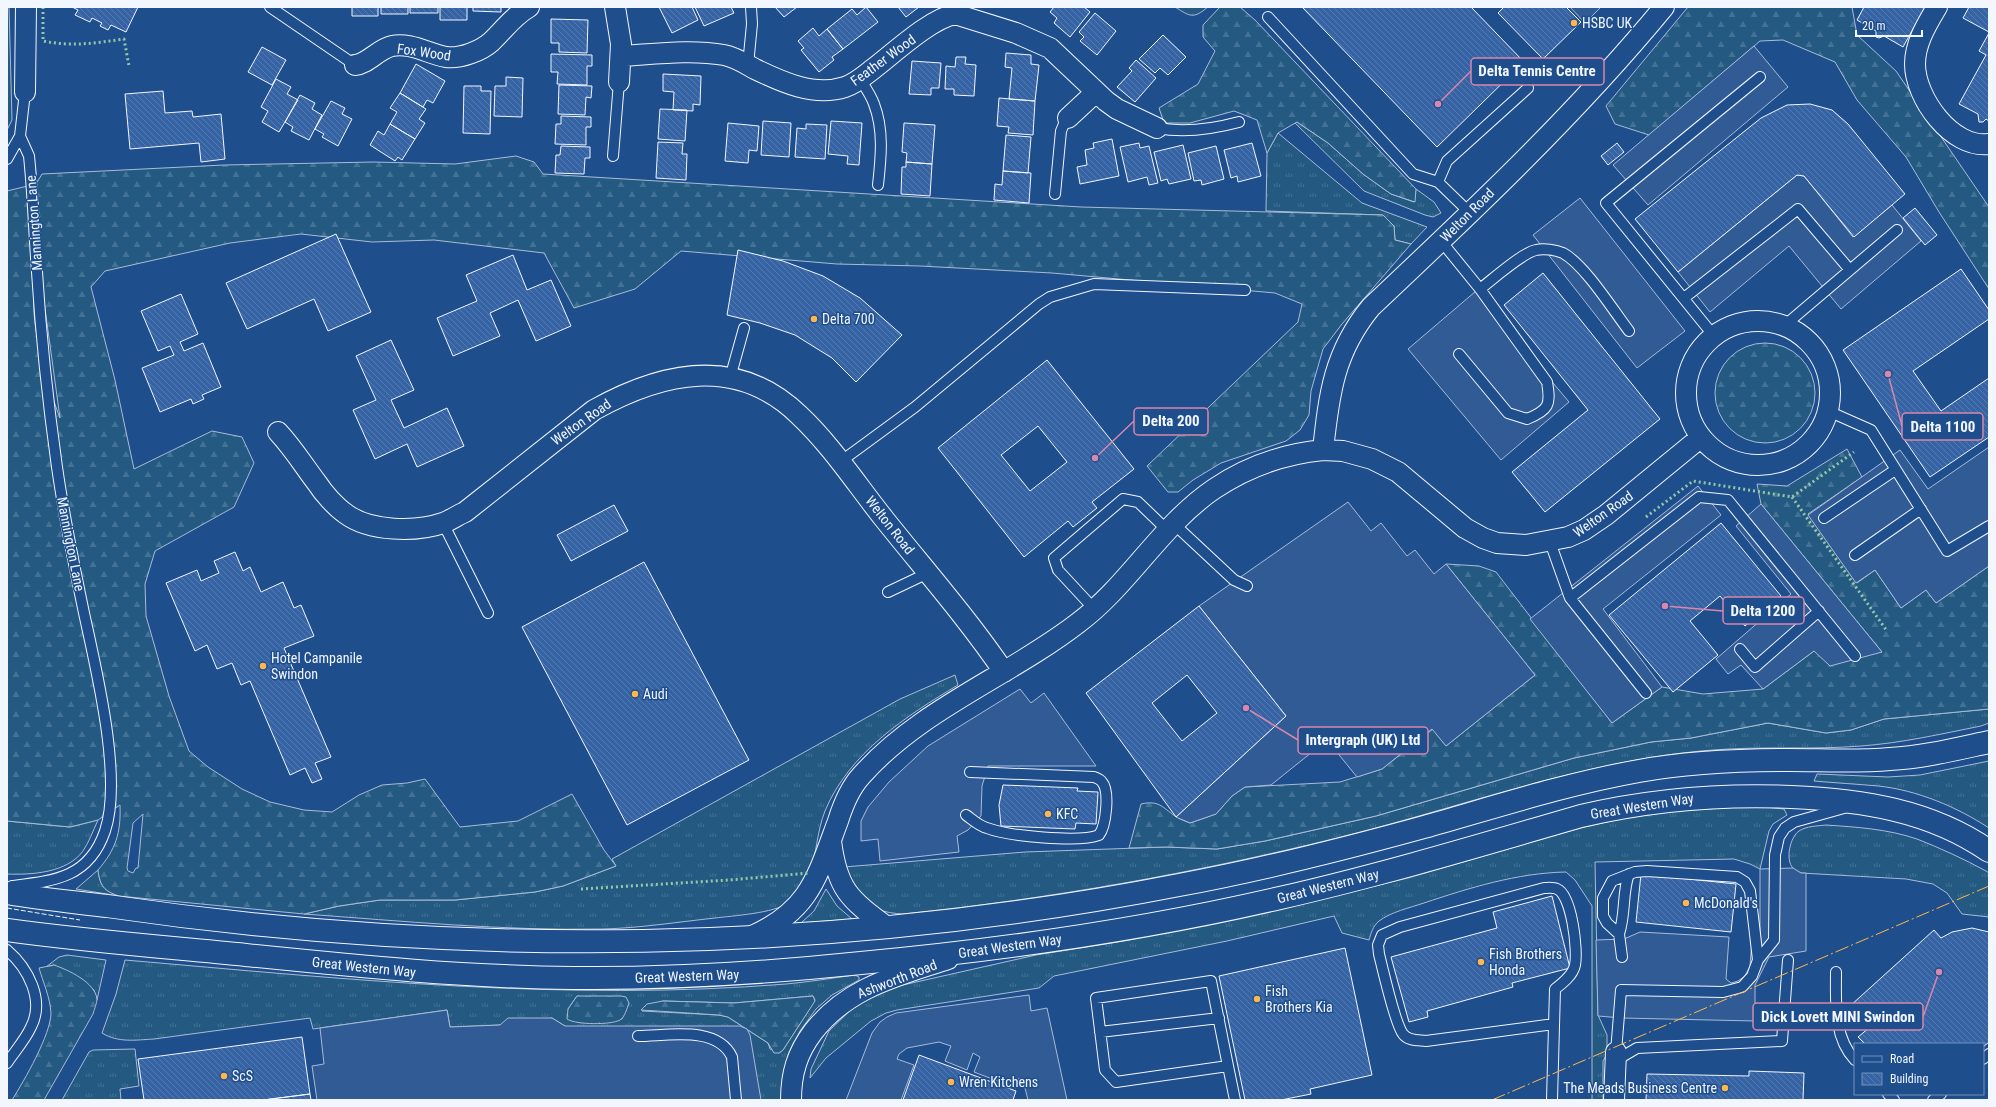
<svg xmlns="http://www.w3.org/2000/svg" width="1996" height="1107" font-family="'Roboto Condensed',sans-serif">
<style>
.grass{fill:url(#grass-tufts);stroke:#a8bbd7;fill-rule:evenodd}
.forest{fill:url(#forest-firs);stroke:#a8bbd7;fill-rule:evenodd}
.parking{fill:#305b95;stroke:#a8bbd7}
.building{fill:url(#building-back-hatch);stroke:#f2f6ff;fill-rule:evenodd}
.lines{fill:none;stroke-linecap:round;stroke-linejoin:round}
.lane-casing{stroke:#f2f6ff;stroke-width:12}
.street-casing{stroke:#f2f6ff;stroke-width:22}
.secondary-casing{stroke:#f2f6ff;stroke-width:24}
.lane{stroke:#1f4e8c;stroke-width:10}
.street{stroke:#1f4e8c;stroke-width:20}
.secondary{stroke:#1f4e8c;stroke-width:22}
.hedge{stroke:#97c8a6;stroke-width:3;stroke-dasharray:2 3;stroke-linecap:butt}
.fence{stroke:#f2f6ff;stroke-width:1;stroke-dasharray:5 2;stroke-linecap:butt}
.power{stroke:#ffb74d;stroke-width:1;stroke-dasharray:14 3 2 3;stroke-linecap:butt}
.poi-dot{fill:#ffb74d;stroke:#1f4e8c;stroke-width:1.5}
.labels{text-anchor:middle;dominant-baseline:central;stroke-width:3;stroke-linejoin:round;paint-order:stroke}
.poi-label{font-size:14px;fill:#f2f6ff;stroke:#1f4e8c;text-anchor:start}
.street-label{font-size:14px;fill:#f2f6ff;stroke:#1f4e8c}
.leader{fill:none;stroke:#da87ad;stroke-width:1.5}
.callout-dot{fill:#da87ad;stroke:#1f4e8c;stroke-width:1.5}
.callout{fill:#1f4e8c;stroke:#da87ad;stroke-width:1.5}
.callout-label{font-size:15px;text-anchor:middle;font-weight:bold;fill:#f2f6ff}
</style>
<defs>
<pattern id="grass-tufts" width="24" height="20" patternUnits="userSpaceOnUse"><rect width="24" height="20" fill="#245a82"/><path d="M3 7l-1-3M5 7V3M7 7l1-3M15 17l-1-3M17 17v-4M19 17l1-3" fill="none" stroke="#447295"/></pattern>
<pattern id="forest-firs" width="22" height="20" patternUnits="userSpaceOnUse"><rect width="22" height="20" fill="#245a82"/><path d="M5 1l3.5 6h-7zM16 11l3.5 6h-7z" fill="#447295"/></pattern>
<pattern id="building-back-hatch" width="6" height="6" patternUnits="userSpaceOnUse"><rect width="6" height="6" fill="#3563a3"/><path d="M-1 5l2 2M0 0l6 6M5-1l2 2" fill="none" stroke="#537ab1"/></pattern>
</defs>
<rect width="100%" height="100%" fill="#1f4e8c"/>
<path class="grass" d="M1175 7H1208C1193 19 1191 17 1175 7Z
M1297 122 1328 143 1363 174 1391 194 1414 202 1416 189 1434 202 1441 213 1433 217 1425 215 1364 191 1295 123Z
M1278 133 1362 203 1427 227 1411 244 1395 240 1394 226 1382 215 1266 211 1267 153Z
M955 675 958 685C906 716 849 753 825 811 817 831 817 852 810 872 807 879 793 898 787 903 776 913 731 916 715 918 678 922 640 928 603 929 503 931 403 921 304 914L339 906 380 900H455L535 892 563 886 616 866 612 859 900 699Z
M1989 709V723L1981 726C1941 734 1902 743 1861 746 1812 750 1762 746 1713 750 1673 753 1632 760 1593 769 1507 788 1423 817 1337 838 1195 873 1049 899 903 914 865 912 861 897 844 867L1025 852 1166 847 1217 849 1265 841 1376 816 1574 758 1651 742 1691 738 1768 723 1826 733 1851 730 1884 719Z
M1989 761V828C1957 807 1917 790 1878 786 1857 784 1836 783 1814 781L1817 774 1888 777 1920 775Z
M1755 806 1784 809 1787 815 1773 824 1769 831 1760 869 1750 864 1734 859 1595 862 1598 1015 1607 1035V1054L1603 1061V1100H1592V906L1575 880 1566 872C1517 873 1469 888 1424 903 1409 908 1391 912 1379 921 1373 926 1371 933 1369 940L1342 933 1334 916 1227 941 1054 976 1039 988 897 1010 886 1013 871 1021 826 1058 810 1078 811 1069 829 1031 860 1001 894 987 1036 955 1129 940 1271 911 1408 878 1580 828 1620 819 1675 811Z
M98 820C93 831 89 842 83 851 67 873 31 875 7 874V821L70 827Z
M1826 825C1856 827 1888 829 1917 839 1940 848 1964 859 1986 871L1989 873V917L1962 914 1947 893 1933 884 1906 879 1801 873C1799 872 1795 870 1793 868 1785 860 1790 837 1799 831 1806 826 1818 826 1826 825Z
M98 870C100 886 104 891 119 896L76 889Z
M826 889 837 906 852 919 801 923 814 911Z
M67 955 106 960 97 1000 94 990 54 965 46 967 59 957Z
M125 960C345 979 565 1002 786 984 809 982 832 978 855 975L859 977V980L832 995 816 1009 800 1031 785 1067 782 1100H747L565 1026 552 1018 500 1025 450 1027 447 1010 313 1029 310 1018 154 1039C136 1040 118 1043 102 1033L116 994ZM577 996 629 1003 622 1019 568 1009ZM813 996 815 1000 783 1050 779 1053 770 1049 768 1043 728 1017 719 1015 642 1011 663 1001 734 1003Z
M135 1049 139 1086 120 1089 121 1100H62L89 1052 93 1050Z"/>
<path class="forest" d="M7 7H9L12 120 7 130Z
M1220 7H1240L1255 20 1416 189 1415 202 1391 194 1363 174 1328 143 1297 122 1278 133 1267 153 1257 120 1234 111 1190 123H1164L1159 108 1198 84 1215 51 1203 37V25Z
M1688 7H1852L1857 35 1896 71 1989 207V289L1939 212 1906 157 1857 100 1835 62 1783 40 1760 41 1649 135 1615 124 1606 106Z
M516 156 534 162 543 174 1081 207 1383 215 1394 226 1395 240 1411 244 1342 324 1323 349 1311 391 1309 415 1300 430 1286 441 1221 463 1193 480 1178 492H1168L1147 466 1298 322 1302 304 1275 293 1052 273 920 266 837 264 681 251 635 289 574 308 544 253 434 240 372 242 301 234 230 243 105 271 91 287 115 380 134 469 212 431 242 437 254 463 234 507 155 551 145 584 146 616 169 696 189 751 208 767 242 789 270 802 304 810 332 812 359 795 382 785 407 783 425 779 460 827 518 821 572 794 604 850 616 866 563 886 535 892 455 900H380L339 906 304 914 119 896C104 891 100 886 98 870 116 849 121 833 120 805L98 820 70 827 7 821V191L36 184 42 174 224 165 374 162 455 164ZM39 265 60 418C49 390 32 331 34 301 35 289 37 277 39 265ZM143 814 138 868H136L133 873 128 871 127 868 133 823Z
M1715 393a50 50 0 1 1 100 0a50 50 0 1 1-100 0Z
M1847 449 1862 477 1808 514 1857 583 1875 570 1901 608 1926 590 1936 603 1989 566V709L1884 719 1851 730 1826 733 1768 723 1691 738 1651 742 1574 758 1376 816 1265 841 1217 849 1166 847 1129 848 1141 804C1159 800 1162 807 1175 816 1179 819 1185 821 1190 823L1216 814 1232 796 1245 787 1340 782 1382 769 1433 729 1446 746 1535 675 1446 564 1479 566 1496 572 1612 723 1662 687 1703 694 1763 689 1814 651 1882 652 1761 504 1757 484 1787 486Z
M54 965C68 970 95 982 97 999 97 1003 94 1010 93 1014L44 1100H12C24 1081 51 1034 51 1013 50 997 43 982 39 968Z
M577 996H621L626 997 629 1003C627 1008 625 1017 620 1020 611 1025 576 1025 567 1019L568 1009Z
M813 996 815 1001 783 1050 779 1053H774L768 1043 728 1017 719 1015 641 1010 647 1004 663 1001 734 1003Z"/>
<path class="parking" d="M1570 7H1601L1585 23Z
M1754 46 1788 87 1648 205 1613 165Z
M1797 175 1804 176 1853 237 1892 205 1921 241 1841 309 1789 246 1710 312 1678 272Z
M1580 198 1685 331 1637 368 1533 235Z
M1476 291 1569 402 1501 460 1408 349Z
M1989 447V566L1936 603 1926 590 1901 608 1875 570 1856 583 1808 515 1900 450 1928 489Z
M1698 486 1721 515 1603 609 1662 687 1612 723 1530 619Z
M1348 502 1371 531 1381 523 1407 556 1415 550 1434 574 1446 564 1535 675 1446 746 1432 729 1382 769 1357 777 1327 740 1271 785 1245 787 1232 796 1216 814 1190 823 1176 817 1286 716 1199 606Z
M1761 504 1882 652 1830 666 1814 651 1763 689 1741 665 1728 674 1716 659 1791 594 1736 526Z
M1020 689 1031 703 1044 693 1096 766H988L982 786 981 816 968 830 957 836 959 852 880 861 878 839 861 841V821L868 807 889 782 928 746Z
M1793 868 1801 873H1806V951L1769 957 1755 985V1021L1622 1018 1598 1016 1596 940 1624 939 1640 932 1729 937 1726 979 1731 983 1738 981 1745 976 1750 966 1752 940 1760 939V869Z
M1029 995 1031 1011 1047 1008 1067 1100H1028L1024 1084 1019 1078 1016 1088 974 1072 980 1057 973 1053 967 1070 945 1061 951 1046 939 1042 907 1048 899 1054 897 1059 914 1065 901 1100H846L872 1033 880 1022 887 1017 896 1013Z
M447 1010 450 1027 500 1025 508 1018H552L565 1026H740L747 1029 750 1035 761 1100H317L312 1066 324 1064 320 1028Z"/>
<path class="building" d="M72 7H138L126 32 111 25 108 30 100 26 102 23 92 18 90 22 75 15 78 10Z
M352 7H378V16H352Z
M381 7H408V14H381Z
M410 7H438V13H410Z
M440 7H467V20H440Z
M473 7H501V12L473 11Z
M659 7H692L698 20 672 33Z
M695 7H731L734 13 704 26Z
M775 7H797L784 17Z
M866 7 878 22 843 49 827 29 852 9 857 15Z
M898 7H919L906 17Z
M1054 7H1084L1090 12 1070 37 1054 23 1057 18 1050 12Z
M1302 7H1471L1524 62 1437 147Z
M1504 7H1566L1581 22 1543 59 1498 13Z
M1864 7H1925L1903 47 1884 36 1879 38 1876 37V31L1857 20Z
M1969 7H1989V32L1963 18Z
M1095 13 1116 31 1097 55 1080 41 1084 37 1079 32Z
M551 19 588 20 587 53 559 52V43H551Z
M813 28 819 36 827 29 843 49 832 57 834 60 819 72 801 50 804 48 798 41Z
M1989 33V121L1986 119 1983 122H1979L1978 114 1959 104 1986 55 1979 51Z
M1163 35 1186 57 1168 75 1160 68 1155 73 1139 59Z
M262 47 286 60 272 85 248 72Z
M1006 53 1031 55V64L1039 65 1035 101 1009 99 1012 68 1005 67Z
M551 54 592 55V66H587V85L557 84 558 72H551Z
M956 57H966L965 64 976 65 974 96 954 95V89H945L946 66 955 67Z
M1136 60 1156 78 1135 102 1117 87 1132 71 1129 68Z
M912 61 941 63 939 88H931V95L909 94Z
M416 64 445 81 433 103 427 100 423 107 400 93Z
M663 74 701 76 700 105 693 104V111L673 110 674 92 663 91Z
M506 77 523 78 522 117 494 116 495 86H506Z
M276 79 291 87 287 94 298 100 279 132 262 122 268 111 261 107Z
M559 85 592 86 591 98 586 97 585 115 558 114Z
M464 86H481V91H491L490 134 463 133Z
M163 91 165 113 192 111 193 117 221 114 225 159 201 162 199 143 130 149 125 94Z
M400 93 426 109 419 119 425 123 415 139 390 124 397 112 390 108Z
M300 95 315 103 312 109 322 115 309 140 291 131 293 127 285 122Z
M999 98 1035 101 1033 135 1008 133 1009 127 997 126Z
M331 101 345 108 342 114 352 119 338 146 322 137 324 134 315 129Z
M1810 104 1832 110 1848 124 1905 194 1854 237 1804 176 1797 175 1678 272 1635 219 1761 118 1787 105Z
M660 109 687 110 685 141 658 139Z
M561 116 591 117V127H586V145L555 144 556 124H561Z
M763 121 791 123 789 157 761 155Z
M831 121 862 123 859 165 847 164 848 156 828 154Z
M728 123 759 126 757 151 749 150 748 163 725 161Z
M904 123 935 125 932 164 906 162 907 153 902 152Z
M390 124 415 139 402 160 398 157 395 161 370 145 378 131 384 135Z
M806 124 827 125 825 159 795 157 797 128 806 129Z
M1006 135 1031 137 1028 173 1003 171Z
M1112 139 1119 176 1080 184 1077 167 1087 165 1085 150 1094 148 1093 143Z
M658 142 683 143 682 154H687L686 180 656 178Z
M1139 143 1140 148 1149 146 1158 183 1149 185 1147 177 1128 182 1120 147Z
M1252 143 1261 176 1238 182 1237 176 1231 178 1224 150Z
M1617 143 1624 152 1608 165 1601 156Z
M1183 145 1191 179 1169 184 1167 179 1161 181 1154 152Z
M561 146 590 147V158H585L584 174 555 173 556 155H560Z
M1216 146 1224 179 1202 185 1201 180 1194 181 1188 153Z
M906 162 932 164 930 196 901 194 902 167H906Z
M1003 171 1031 173 1029 203 994 200 995 184 1002 185Z
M1915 208 1937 235 1925 245 1903 218Z
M336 234 371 312 328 331 314 299 247 329 226 283Z
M738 250 783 261 823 276 860 298 902 335 856 382 832 358 795 335 760 323 727 315Z
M513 255 527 290 551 280 571 326 536 341 518 300 490 313 500 336 453 356 437 318 477 301 466 275Z
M1961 269 1989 310V319L1913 371 1941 411 1989 378V437L1930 477 1843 350Z
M1543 273 1660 419 1545 512 1512 472 1588 410 1504 305Z
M181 294 198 334 180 342 184 351 203 343 221 387 202 395 204 399 193 404 191 399 160 412 142 368 174 355 170 346 158 351 141 311Z
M391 340 414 390 391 400 404 428 447 408 464 446 417 467 407 444 375 459 353 410 376 400 356 356Z
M1047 360 1134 469 1092 502 1097 508 1073 527 1068 521 1024 557 938 448ZM1038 426 1067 462 1030 491 1001 455Z
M614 505 628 531 571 561 557 535Z
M1721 523 1781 596 1745 626 1720 596 1690 621 1718 655 1673 692 1609 615Z
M235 552 243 571 250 567 261 592 283 582 294 608 301 605 314 636 284 648 331 757 315 763 322 779 312 783 305 768 290 775 250 681 241 685 232 663 217 669 207 645 195 651 166 583 197 570 201 581 219 573 214 561Z
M644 562 749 760 627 825 522 627Z
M1199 606 1286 716 1176 817 1086 693ZM1187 675 1217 713 1182 741 1152 703Z
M1003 785 1078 788 1077 791 1098 792 1096 824 1076 823 1075 829 1001 826 999 805Z
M1641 874 1736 884 1731 932 1636 922Z
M1552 896 1570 968 1512 983 1513 987 1427 1011 1428 1017 1409 1022 1391 957 1497 928 1493 912Z
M1972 928 1989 932V1042L1983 1047V1044H1865L1858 1037 1869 1028 1850 1006 1934 930 1941 938 1952 932Z
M1345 948 1372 1075 1310 1089 1311 1094 1281 1100H1245L1219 976Z
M302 1037 310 1094 263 1100H144L138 1059Z
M919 1055 1016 1091 1013 1100H903Z
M1749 1071 1804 1073 1803 1100H1646L1647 1074 1749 1076Z
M310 1094 311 1100H263Z"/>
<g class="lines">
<g class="lane-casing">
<path id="lane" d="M270 7 355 65
M1268 17 1413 174 1438 182 1470 213
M748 65 752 24 751 7
M860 79C865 87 871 95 874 104 884 130 881 158 878 185
M1157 128C1184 133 1213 129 1239 122
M613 156 619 82
M7 159 20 136 25 92
M1438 182 1447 161 1528 88
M1055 194 1061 131 1064 124 1068 118
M1441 241 1480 289 1547 382C1551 405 1549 410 1527 419L1508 413 1459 354
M1480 289C1493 279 1522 253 1536 250 1544 248 1556 250 1563 253 1585 265 1613 310 1629 331
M1684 298 1798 209 1850 270
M1784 326 1897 230
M1714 336 1606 203 1760 77
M730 378 744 328
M1828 411 1871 430 1947 551 1989 526
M840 462 915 407 1039 304 1050 297 1094 284 1245 290
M1824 518 1895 470
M443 523 488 613
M1174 524 1234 580 1247 586
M1550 542 1570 598 1646 693
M1855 555 1921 509
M888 592 928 573
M1570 598 1699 497 1728 500 1855 656
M1095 610 1058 570 1054 558 1123 499 1138 502 1167 530
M1740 649 1755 667 1819 611
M966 815C973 820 979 826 987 828 1007 836 1080 843 1099 835 1106 826 1110 791 1102 782 1100 779 1097 778 1094 777L970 772
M12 886C54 881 89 878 105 831 123 778 96 669 84 613 74 565 64 516 57 467 48 403 41 337 37 272 34 233 33 194 29 156L20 136
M1619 934C1626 913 1622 892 1629 874
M7 950C28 968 45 1000 31 1027 25 1040 15 1051 7 1063
M1622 957 1619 934 1607 923 1603 916V898L1612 881 1635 872 1647 871 1737 877 1745 882 1750 891 1758 960
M1836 972C1836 1001 1833 1037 1855 1060
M1211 981 1228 1066 1116 1082 1105 1070 1096 998Z
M1100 1032 1219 1018
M638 1036C667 1036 717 1025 732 1057L736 1100
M1616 1052 1621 990 1723 992 1742 987 1752 976 1758 960 1774 940 1775 855 1779 837 1785 828 1794 822 1844 808
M1983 1059 1989 1054
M1615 1061 1637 1048 1782 1041 1788 960
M1228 1066 1235 1100
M1888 1094 1894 1100
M1552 1100 1555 989C1563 983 1573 975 1575 965 1578 951 1572 895 1557 889 1553 887 1547 888 1544 888L1400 927 1382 935 1378 945 1379 954C1383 970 1395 1024 1403 1034 1408 1041 1418 1040 1426 1041L1554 1024
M1933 1100 1941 1094"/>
</g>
<g class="street-casing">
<path id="street" d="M615 7 621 44 619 82
M1937 7C1927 24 1915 43 1915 64 1915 98 1952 149 1989 144
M955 14 1016 33 1050 48 1106 101 1117 109 1157 128
M621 56C655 54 691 49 724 55 735 57 746 64 755 69 782 82 814 97 845 87 855 84 864 76 873 69 894 53 930 19 955 14L956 7
M355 65C368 64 378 49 392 46 410 42 429 54 446 57 460 59 481 51 491 42 504 30 513 16 529 7
M25 92 26 7
M1068 118 1096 92
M1686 393a72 72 0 1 1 144 0a72 72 0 1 1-144 0Z
M278 432C293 448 304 466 317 483 324 494 336 507 346 514 370 532 417 532 443 523 451 520 458 515 465 512L594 410C662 372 737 355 799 415 832 446 857 485 885 520 925 570 968 619 1004 672
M1323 450 1343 451 1372 459 1398 472 1465 528 1483 538 1497 543 1526 545 1568 537 1584 530 1606 515 1700 438
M831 841C837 889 849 899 887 927
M750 937C810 911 817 877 838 821 843 805 850 788 861 776 920 709 1008 677 1078 623 1129 585 1161 525 1214 489 1248 466 1283 454 1323 450 1329 394 1334 352 1371 307 1473 211 1575 115 1664 7
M791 1100C791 1074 797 1053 813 1032 848 987 897 976 948 959
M1614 1100 1616 1052"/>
</g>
<g class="secondary-casing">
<path id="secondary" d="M7 893C40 899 74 902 107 906 463 958 826 954 1179 885 1261 870 1344 849 1424 827 1495 807 1566 784 1639 771 1688 762 1739 760 1789 760 1823 760 1857 762 1890 759 1924 757 1956 749 1989 742
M7 930C86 941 166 947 246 955 355 966 463 977 573 978 669 979 765 973 861 963 1001 950 1142 930 1280 898 1381 875 1481 845 1581 816 1650 800 1720 794 1791 797 1861 800 1930 810 1989 851"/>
</g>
<use href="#lane" class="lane"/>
<use href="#street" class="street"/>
<use href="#secondary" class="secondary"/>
<path class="hedge" d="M43 7V41C72 47 95 43 124 39L129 66
M1792 497 1887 631
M1646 517 1693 481 1792 497 1854 452
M581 889 729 880 809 873"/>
<path class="fence" d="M7 908 80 920"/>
<path class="power" d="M1492 1100 1989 886"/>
</g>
<g class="poi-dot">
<circle cx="1574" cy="23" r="4"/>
<circle cx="814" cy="319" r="4"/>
<circle cx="263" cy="666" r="4"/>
<circle cx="635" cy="694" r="4"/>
<circle cx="1048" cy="814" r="4"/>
<circle cx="1686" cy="903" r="4"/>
<circle cx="1481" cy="962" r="4"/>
<circle cx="1257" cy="999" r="4"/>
<circle cx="224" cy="1076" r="4"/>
<circle cx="951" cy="1082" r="4"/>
<circle cx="1725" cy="1088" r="4"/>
</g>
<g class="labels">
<g class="poi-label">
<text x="1582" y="23">HSBC UK</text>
<text x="822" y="319">Delta 700</text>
<text x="271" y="658">Hotel Campanile<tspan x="271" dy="16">Swindon</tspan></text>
<text x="643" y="694">Audi</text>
<text x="1056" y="814">KFC</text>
<text x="1694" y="903">McDonald's</text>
<text x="1489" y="954">Fish Brothers<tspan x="1489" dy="16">Honda</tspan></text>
<text x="1265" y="991">Fish<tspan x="1265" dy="16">Brothers Kia</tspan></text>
<text x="232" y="1076">ScS</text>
<text x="959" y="1082">Wren Kitchens</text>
<text x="1717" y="1088" text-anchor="end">The Meads Business Centre</text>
</g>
<g class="street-label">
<text transform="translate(424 52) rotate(8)">Fox Wood</text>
<text transform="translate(883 60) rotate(-36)">Feather Wood</text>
<text transform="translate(1467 215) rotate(-45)">Welton Road</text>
<text transform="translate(34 223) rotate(-94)">Mannington Lane</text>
<text transform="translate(581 422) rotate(-35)">Welton Road</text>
<text transform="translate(1603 514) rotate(-35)">Welton Road</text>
<text transform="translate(890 525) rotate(52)">Welton Road</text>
<text transform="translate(71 544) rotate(79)">Mannington Lane</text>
<text transform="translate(1642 806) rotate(-9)">Great Western Way</text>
<text transform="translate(1328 886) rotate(-14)">Great Western Way</text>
<text transform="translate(1010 946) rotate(-8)">Great Western Way</text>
<text transform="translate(364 967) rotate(6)">Great Western Way</text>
<text transform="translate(687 976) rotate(-2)">Great Western Way</text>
<text transform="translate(897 979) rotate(-21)">Ashworth Road</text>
</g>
</g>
<path class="leader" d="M1438 104L1471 71M1095 458L1134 421M1888 374L1902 426M1665 606L1723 611M1246 708L1298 740M1939 972L1923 1017"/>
<g class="callout-dot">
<circle cx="1438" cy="104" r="4"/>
<circle cx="1095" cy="458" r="4"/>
<circle cx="1888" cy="374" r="4"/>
<circle cx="1665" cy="606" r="4"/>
<circle cx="1246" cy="708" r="4"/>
<circle cx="1939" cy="972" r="4"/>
</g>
<g class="callout">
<rect x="1471" y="58" width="133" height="27" rx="4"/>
<rect x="1134" y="408" width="74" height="27" rx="4"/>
<rect x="1902" y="413" width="81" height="27" rx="4"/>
<rect x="1723" y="597" width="81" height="27" rx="4"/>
<rect x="1298" y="727" width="130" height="27" rx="4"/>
<rect x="1753" y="1003" width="170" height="27" rx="4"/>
</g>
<g class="callout-label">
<text x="1537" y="76">Delta Tennis Centre</text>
<text x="1171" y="426">Delta 200</text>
<text x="1943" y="432">Delta 1100</text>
<text x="1763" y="616">Delta 1200</text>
<text x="1363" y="745">Intergraph (UK) Ltd</text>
<text x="1838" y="1022">Dick Lovett MINI Swindon</text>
</g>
<rect width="1996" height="1107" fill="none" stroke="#f2f6ff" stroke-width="16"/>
<rect x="1854" y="1043" width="130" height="52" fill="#1f4e8c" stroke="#7391ba"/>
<rect x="1862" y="1056" width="20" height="6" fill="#1f4e8c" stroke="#7391ba"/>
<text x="1890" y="1063" font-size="12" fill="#f2f6ff">Road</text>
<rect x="1862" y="1073" width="20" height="12" fill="url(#building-back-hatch)" stroke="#7391ba"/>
<text x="1890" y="1083" font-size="12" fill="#f2f6ff">Building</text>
<path d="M1856 30v6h66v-6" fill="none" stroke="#f2f6ff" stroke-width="2"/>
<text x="1862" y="30" font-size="12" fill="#f2f6ff" stroke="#1f4e8c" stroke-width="3" paint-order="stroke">20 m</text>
</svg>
